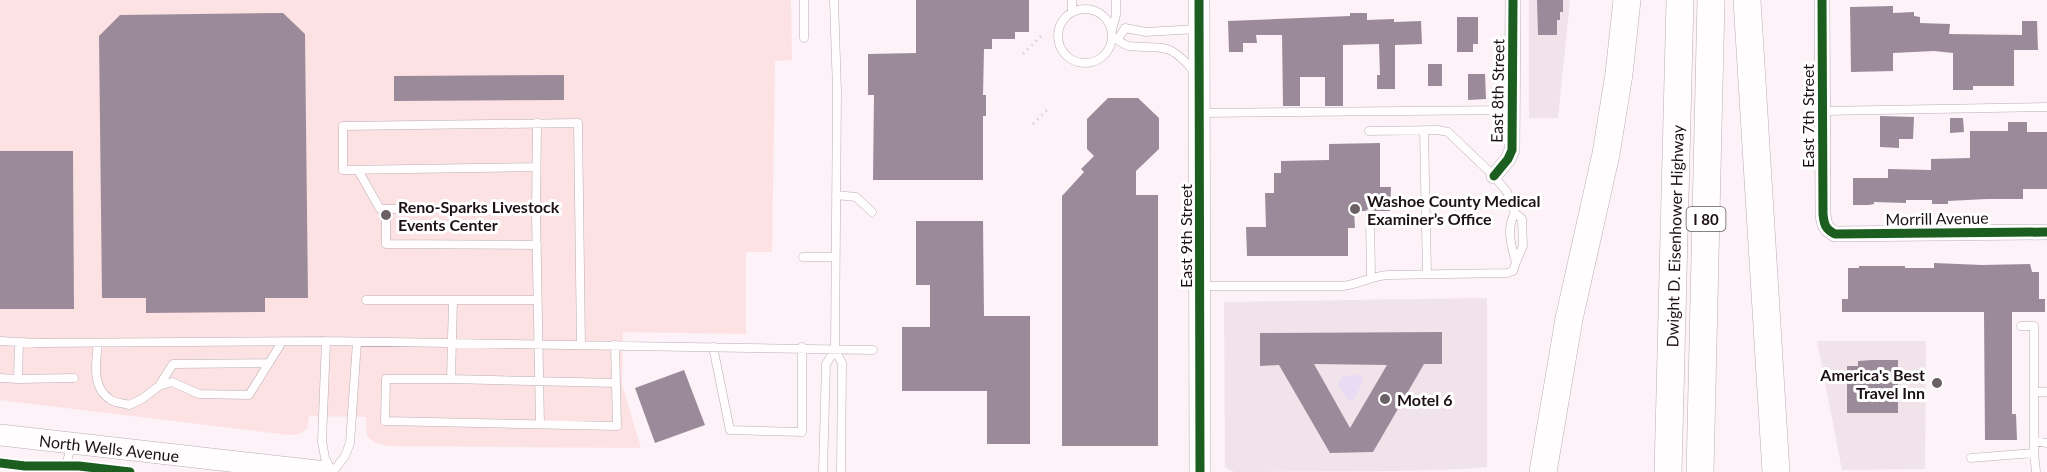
<svg xmlns="http://www.w3.org/2000/svg" width="2047" height="472" font-family="Lato,sans-serif">
<style>
.built{fill:#f1e3ea}
.green{fill:#fde2e3}
.water{fill:#e9dbf4}
.building{fill:#9b8b9a;fill-rule:evenodd}
.lines{fill:none;stroke-linecap:round;stroke-linejoin:round}
.lane-casing{stroke:#b9aeb4;stroke-width:9}
.street-casing{stroke:#b9aeb4;stroke-width:16}
.secondary-casing{stroke:#b9aeb4;stroke-width:22}
.highway-casing{stroke:#b9aeb4;stroke-width:28}
.path{stroke:#d6d3d4;stroke-width:3;stroke-dasharray:1.5 4.5;stroke-linecap:butt}
.lane{stroke:#fffdfe;stroke-width:8}
.street{stroke:#fffdfe;stroke-width:15}
.secondary{stroke:#fffdfe;stroke-width:21}
.highway{stroke:#fffdfe;stroke-width:27}
.cycleway-casing{stroke:#fff;stroke-width:13}
.cycleway{stroke:#1b5e20;stroke-width:9}
.poi-dot{fill:#6b6065;stroke:#fff;stroke-width:2}
.labels{text-anchor:middle;dominant-baseline:central;stroke-width:6;stroke-linejoin:round;paint-order:stroke}
.shield{fill:#fff;stroke:#61585d;stroke-width:1.5}
.shield-label{font-size:15px;font-weight:bold;fill:#1d1117}
.street-label{font-size:16px;fill:#1d1117;stroke:#fff}
.poi-label{font-size:16px;font-weight:bold;fill:#1d1117;stroke:#fff;text-anchor:start}
</style>
<rect width="100%" height="100%" fill="#fcf2f7"/>
<path class="built" d="M1529 0H1570L1558 118H1529Z
M1487 298V467L1467 469 1395 471 1235 472 1229 470 1225 466 1224 302Z
M1817 341H1926L1925 469 1842 470Z"/>
<path class="green" d="M0 0H791L792 60 775 61 772 252H746V334L623 332 622 384 641 448 387 446 374 442 367 436 366 417 309 416 307 429 299 434 290 435 0 400Z"/>
<path class="water" d="M1360 375 1363 382 1354 399 1349 400 1338 385 1343 376Z"/>
<path class="building" d="M916 0H1029V32H1015V39H992V49H984L983 95H986V116H983V180H873L874 95H868V54L916 53Z
M1537 0H1563V12H1560V20H1557V35H1538Z
M1893 6V13L1914 12V16L1920 17V23L1950 24 1949 34 2022 35V21H2037L2038 50H2014V86H1973V90H1953V53L1934 51 1893 53V71L1851 72 1850 7Z
M283 13 305 34 308 298H265V312L146 313V298H102L99 36 120 15Z
M1350 13H1367V20L1394 19V22L1421 21 1422 44 1395 45V89H1377V75H1380L1379 44 1343 45V106H1325V77H1300V106H1283L1282 35H1256L1257 43H1243V52H1229L1228 21 1350 16Z
M1457 17H1478V44H1473V52H1457Z
M1428 64H1442V86H1428Z
M1468 74H1485L1486 99 1468 100Z
M564 75V100L394 101V76Z
M1108 98H1138L1159 118V149L1136 171V195H1158V446H1062V196L1084 172 1081 169 1094 156 1087 149V119Z
M1880 116 1914 117 1913 139H1899V148L1880 147Z
M1950 118H1963L1964 132 1950 133Z
M2008 122H2027V132H2047V189H2023V199H1987L1948 201V204H1932V200H1906V203L1874 202V204L1869 205H1853V178H1888V169L1931 170V159L1970 158V131H2008Z
M1380 143V187H1391L1390 211H1375L1370 208 1365 211H1354L1355 228H1348V256H1247L1246 227H1266L1265 193H1274V173H1281V161L1329 160V144Z
M0 151H73L74 309H0Z
M916 221H983L984 316H1030V444H987V391H902V327H930V285H916Z
M1934 263 1982 265 2030 264 2032 272H2039V299H2045V312H2012V414H2016L2017 440H1985L1984 312H1842V299H1848V268H1859V266H1905V268H1934Z
M1442 332V364H1424L1373 452 1330 453 1279 365 1260 366V333ZM1314 364 1387 365 1350 428Z
M1872 360H1898V413H1847V366H1858V361Z
M684 370 705 425 655 443 635 388Z"/>
<g class="lines">
<g class="lane-casing">
<path id="lane" d="M804 0V38
M834 0 837 91 835 350 842 363 841 472
M1072 0V12
M1058 36a27 27 0 1 1 54 0a27 27 0 1 1-54 0Z
M1112 30 1116 15V0
M1112 38C1120 39 1122 45 1129 46 1166 50 1166 40 1194 71
M1118 39 1125 28 1146 32 1197 29
M1822 111 2047 107
M1201 113 1513 110
M537 123 536 214 540 424
M1424 130 1427 274
M1369 131 1438 130 1448 132 1494 176 1507 192 1515 213 1522 219 1523 246 1516 262C1511 246 1506 227 1515 213
M536 167 343 170V126L578 123 581 345
M358 170 380 209 536 208
M836 195 856 197 872 212
M386 209V244L537 245
M1370 214 1371 278
M803 257H835
M1201 286H1343C1359 284 1372 276 1388 275L1507 273 1513 271 1516 262
M366 300H537
M453 300 451 379H386L385 421 617 426 615 345
M0 341 39 343 326 341 873 350
M326 341 322 441 325 458 331 470
M98 343C96 362 91 388 111 400 115 403 124 403 129 405L142 399 159 386 172 382 199 394 249 395 282 342
M713 347 730 430 802 432V347
M0 378 18 379 19 342
M18 379 74 378
M451 379 616 383
M159 386 173 364 269 363
M2034 392H2047
M2034 441 2047 443
M2034 453 2036 472
M1971 458 2034 453V326H2021
M65 472 71 444
M333 472 345 456 350 443 357 342
M823 472 826 364 835 350"/>
</g>
<g class="street-casing">
<path id="street" d="M1822 0 1823 214C1824 224 1825 229 1835 234L2047 232
M1494 176 1508 159 1512 150 1513 0"/>
</g>
<g class="secondary-casing">
<g id="secondary">
<path d="M1199 0 1200 472"/>
<path id="s1" d="M0 435 326 472"/>
</g>
</g>
<g class="highway-casing">
<g id="highway">
<path d="M1747 0 1776 472"/>
<path d="M1543 472 1569 319 1606 154 1619 74 1627 0"/>
<path id="s2" d="M1668 472 1680 0"/>
<path d="M1700 472 1711 0"/>
</g>
</g>
<path class="path" d="M1023 54 1044 33
M1033 124 1047 110"/>
<use href="#lane" class="lane"/>
<use href="#street" class="street"/>
<use href="#secondary" class="secondary"/>
<use href="#highway" class="highway"/>
<g class="cycleway-casing">
<path id="cycleway" d="M1199 0 1200 472
M1822 0 1823 214C1824 224 1825 229 1835 234L2047 232
M1494 176 1508 159 1512 150 1513 0
M0 463 25 466H79L130 472"/>
</g>
<use href="#cycleway" class="cycleway"/>
</g>
<g class="poi-dot">
<circle cx="1355" cy="209" r="6"/>
<circle cx="386" cy="215" r="6"/>
<circle cx="1937" cy="383" r="6"/>
<circle cx="1385" cy="399" r="6"/>
</g>
<g class="labels">
<rect class="shield" x="1686.5" y="207" width="39" height="24" rx="4.5"/>
<g class="shield-label">
<text x="1706" y="219">I 80</text>
</g>
<g class="street-label">
<text transform="translate(1497 91) rotate(-89)">East 8th Street</text>
<text transform="translate(1807 116) rotate(-90)">East 7th Street</text>
<text transform="translate(1937 218) rotate(-1)">Morrill Avenue</text>
<text transform="translate(1185 236) rotate(-90)">East 9th Street</text>
<text stroke="none"><textPath href="#s2" startOffset="236">Dwight D. Eisenhower Highway</textPath></text>
<text stroke="none"><textPath href="#s1" startOffset="110">North Wells Avenue</textPath></text>
</g>
<g class="poi-label">
<text x="1367" y="200">Washoe County Medical<tspan x="1367" dy="18">Examiner’s Office</tspan></text>
<text x="398" y="206">Reno-Sparks Livestock<tspan x="398" dy="18">Events Center</tspan></text>
<text x="1925" y="374" text-anchor="end">America's Best<tspan x="1925" dy="18">Travel Inn</tspan></text>
<text x="1397" y="399">Motel 6</text>
</g>
</g>
</svg>
